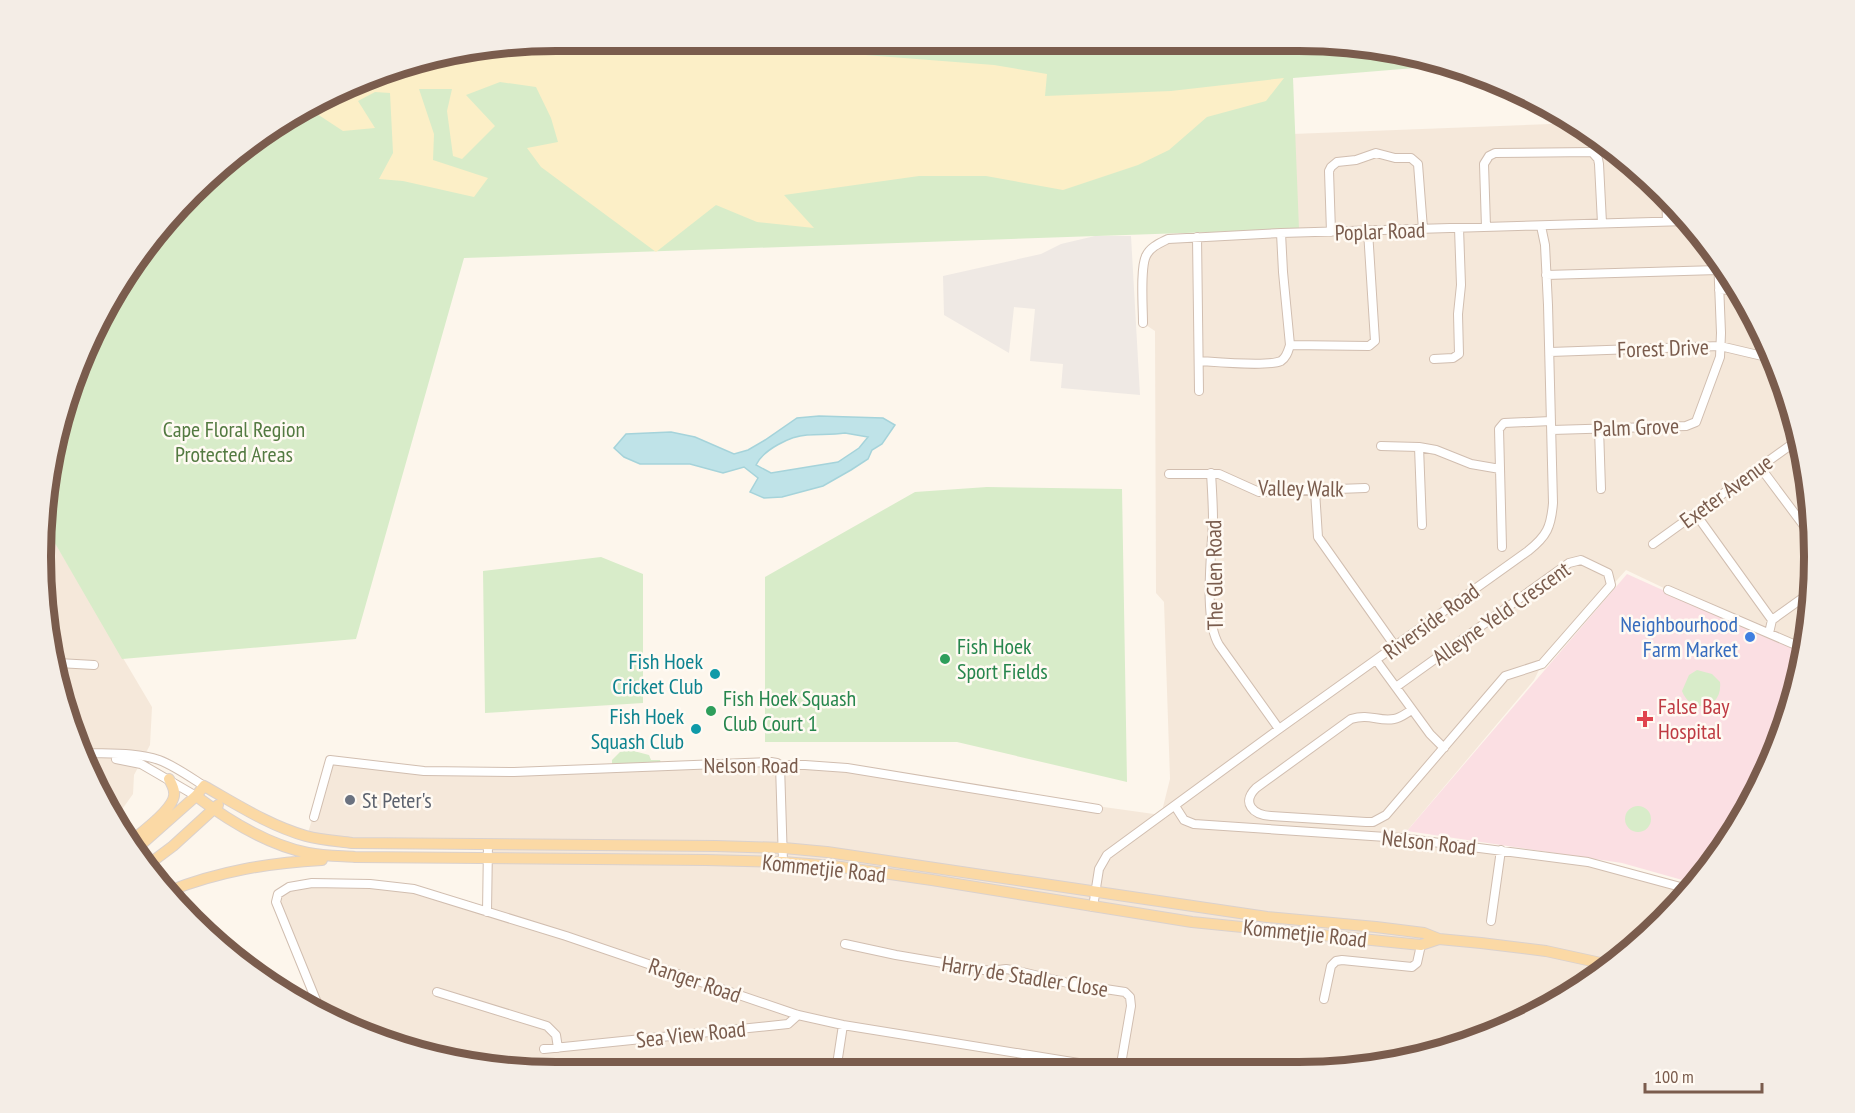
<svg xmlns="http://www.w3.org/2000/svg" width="1855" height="1113" font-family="'PT Sans Narrow',sans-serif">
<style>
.residential{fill:#f5e8da}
.industrial{fill:#efe9e4}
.medical{fill:#fbdfe3}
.green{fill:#d8ecc9}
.sand{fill:#fcefc7}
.water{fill:#bfe3e8;stroke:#a5d3da;stroke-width:1.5;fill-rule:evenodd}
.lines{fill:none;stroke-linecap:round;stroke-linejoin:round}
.minor-casing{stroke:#d1beb0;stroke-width:10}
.major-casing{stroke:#dad1cd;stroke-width:12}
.minor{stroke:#fff;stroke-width:8}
.major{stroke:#fbd9a5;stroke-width:10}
.shop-dot{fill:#3f7fe0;stroke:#fffaf3;stroke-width:2}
.leisure-dot{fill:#2e9e5b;stroke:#fffaf3;stroke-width:2}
.culture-dot{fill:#0f9aa8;stroke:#fffaf3;stroke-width:2}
.health-dot{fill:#e0444e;stroke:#fffaf3;stroke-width:2}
.worship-dot{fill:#6b7280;stroke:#fffaf3;stroke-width:2}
.labels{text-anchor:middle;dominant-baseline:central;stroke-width:5;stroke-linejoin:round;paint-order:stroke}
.street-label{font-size:22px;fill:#7a5c4d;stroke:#fffaf3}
.park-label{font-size:22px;fill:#537a41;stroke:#fffaf3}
.shop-label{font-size:22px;fill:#366cbe;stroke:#fffaf3;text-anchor:end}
.leisure-label{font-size:22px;fill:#27864d;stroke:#fffaf3;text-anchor:start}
.culture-label{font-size:22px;fill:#0d838f;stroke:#fffaf3;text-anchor:end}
.health-label{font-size:22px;fill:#be3a42;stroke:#fffaf3;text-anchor:start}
.worship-label{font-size:22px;fill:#5b616d;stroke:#fffaf3;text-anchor:start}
.rim{fill:none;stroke:#7a5c4d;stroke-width:8}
</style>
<rect width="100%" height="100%" fill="#fdf6ec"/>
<path class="residential" d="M1577 123 1585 128 1664 192 1728 270 1775 359 1805 456 1814 557 1805 649 1668 590 1626 570 1542 664 1534 680 1401 838 1595 863 1688 889 1639 944 1556 1004 1464 1045 1333 1071H522L390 1045 320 1010 276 902 289 887 387 885 487 912 488 844 307 836 330 760 424 771 805 765 1161 815 1170 779 1164 602 1156 593 1155 331 1143 323 1146 256 1168 239 1296 233 1292 134Z
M45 526 152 707 150 745 134 775 133 794 118 815 68 722 41 556Z"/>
<path class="industrial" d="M1095 236H1131L1140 395 1061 388 1063 364 1030 361 1035 309 1014 307 1009 353 944 315 943 276 1041 254 1061 244Z"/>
<path class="medical" d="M1627 574 1805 654 1775 754 1727 843 1693 883 1622 863 1407 831Z"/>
<path class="green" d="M557 41 1333 42 1451 65 1293 78 1299 229 464 258 356 639 122 659 45 526 68 391 128 270 243 147 391 68Z
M987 487 1122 489 1127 782 957 742H765V577L915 492Z
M601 557 643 574V703L485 713 483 571Z
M1697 670 1712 674 1720 682C1723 710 1691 715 1682 691L1689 675Z
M630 750 649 755 651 760H660L661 763 612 765V760L620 752Z
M1625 819a13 13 0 1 1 26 0a13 13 0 1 1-26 0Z"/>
<path class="sand" d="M557 41H826L852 54 994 65 1047 74 1045 96 1171 91 1284 78 1266 101 1207 117 1169 150 1138 165 1063 190 986 176H919L784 195 814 228 757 222 716 205 656 252 541 167 527 148 558 142 551 118 536 87 500 82 466 95 495 126 462 159 453 156 447 111 452 89H419L434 134 433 160 488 178 474 197 403 181 379 179 393 153 390 93 375 92 358 101 375 128 343 131 311 110 391 68Z"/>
<path class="water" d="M819 416 883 418 895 425 882 444 872 450 868 459 851 470 823 486 782 497 764 498 750 492 758 478 744 467 723 473 690 464H640L624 457 614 448 626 434 671 432 695 437 734 454 748 450 765 440 797 418ZM845 433 868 437 859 448 838 462 771 473 756 465C763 450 790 436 807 435 820 434 832 435 845 433Z"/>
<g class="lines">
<g class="minor-casing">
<path id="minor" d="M1666 194 1667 221
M1486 227 1484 164 1489 156 1495 153 1592 152 1598 159 1599 164 1602 223
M1331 232 1329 171 1331 167 1337 162 1356 160 1376 153 1395 158H1411L1418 164 1423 229
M1197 237 1199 391
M1546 275 1718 270
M1719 290 1738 289
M1143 323C1143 308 1140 268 1146 256 1150 247 1160 243 1168 239L1281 233 1687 221
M1290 345 1369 346 1375 341 1368 231
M1550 352 1720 346 1775 359
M1434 359 1453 358 1459 354 1458 314 1461 285 1459 228
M1199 361C1215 362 1268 367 1281 361 1287 357 1288 351 1290 345L1283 272 1281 233
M1599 428 1601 489
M1552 430 1686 426 1696 422 1720 357 1721 333 1718 258
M1381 446 1419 447 1436 450 1471 464 1500 469
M1419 447 1422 525
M1760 467 1813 538
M1211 473C1212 489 1213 505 1213 520 1212 552 1203 619 1219 645L1279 729
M1169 474H1219L1259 492 1365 488
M1315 491 1318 537 1395 646
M1695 513 1772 620
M1653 544 1799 439
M1502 547 1499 429 1504 423 1551 421
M1668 590 1805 649
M1769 633 1772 620 1811 592
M1376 660 1430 734 1444 748
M58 663 94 665
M1396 687 1569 563 1581 560 1608 573 1611 585 1542 664 1505 676 1386 815 1373 822H1366L1271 816C1253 815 1241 803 1256 788L1351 719C1370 713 1378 722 1394 719 1401 718 1406 713 1412 710
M84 753C109 754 136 752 159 760 175 766 190 777 204 786
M116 759 141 764 196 796
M780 765 783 862
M1175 806 1184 820 1194 824 1401 838 1588 862 1688 889
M314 817 330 760 424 771 514 772 771 762 777 763 780 765H805L847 768 1098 809
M1093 907 1099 869 1107 855 1279 729 1528 551C1547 536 1551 527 1553 503L1548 305 1545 245 1541 226
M487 912 488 844
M1491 921 1501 850
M845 944 896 955 990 971 1006 969 1018 971 1072 984 1125 992 1130 997 1131 1006 1120 1070
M437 992 547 1026 556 1035 558 1048
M1324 999 1331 966 1336 961 1342 960 1412 967 1417 963 1421 945
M320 1010 276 902 278 894 289 887 312 883 370 884 414 889 566 936 798 1015 843 1025 1128 1071
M544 1049 788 1024 798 1015
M836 1071 843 1025"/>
</g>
<g class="major-casing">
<path id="major" d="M196 796C229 821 268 845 308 853 324 856 340 856 355 857L706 860 783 862 834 866 932 880 1192 922 1421 945 1439 939 1481 943 1546 951 1610 965
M131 841C142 832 177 807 174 792 174 788 171 783 169 779
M135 847 144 842 196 796 204 786C236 804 270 826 306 836 321 840 337 841 352 843L716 846 784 848 827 852 1267 917 1376 927 1424 933 1439 939
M145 867 173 846 218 805
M169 891C220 871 268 863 322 860"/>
</g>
<use href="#minor" class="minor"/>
<use href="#major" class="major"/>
</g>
<circle class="shop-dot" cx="1750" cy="637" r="6"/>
<g class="leisure-dot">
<circle cx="945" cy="659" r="6"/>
<circle cx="711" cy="711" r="6"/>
</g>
<g class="culture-dot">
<circle cx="715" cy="674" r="6"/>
<circle cx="696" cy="729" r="6"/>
</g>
<path class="health-dot" d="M1642 710h6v6h6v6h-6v6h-6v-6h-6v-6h6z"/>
<circle class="worship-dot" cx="350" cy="800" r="6"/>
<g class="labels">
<g class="street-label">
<text transform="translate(1380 231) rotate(-2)">Poplar Road</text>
<text transform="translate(1663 348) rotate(-2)">Forest Drive</text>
<text transform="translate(1636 427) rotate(-2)">Palm Grove</text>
<text transform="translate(1301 488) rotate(1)">Valley Walk</text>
<text transform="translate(1726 491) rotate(-36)">Exeter Avenue</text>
<text transform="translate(1214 575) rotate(-91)">The Glen Road</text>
<text transform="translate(1501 613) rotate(-35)">Alleyne Yeld Crescent</text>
<text transform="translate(1431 621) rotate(-36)">Riverside Road</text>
<text x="751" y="765">Nelson Road</text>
<text transform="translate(1429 842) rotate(6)">Nelson Road</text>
<text transform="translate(824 868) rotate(6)">Kommetjie Road</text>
<text transform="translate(1305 933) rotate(6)">Kommetjie Road</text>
<text transform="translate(1025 976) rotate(9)">Harry de Stadler Close</text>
<text transform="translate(695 980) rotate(19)">Ranger Road</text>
<text transform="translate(691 1034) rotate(-6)">Sea View Road</text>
</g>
<g class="park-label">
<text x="234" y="429">Cape Floral Region<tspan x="234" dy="25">Protected Areas</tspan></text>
</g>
<g class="shop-label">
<text x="1738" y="624">Neighbourhood<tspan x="1738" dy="25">Farm Market</tspan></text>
</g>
<g class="leisure-label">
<text x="957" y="646">Fish Hoek<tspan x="957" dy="25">Sport Fields</tspan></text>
<text x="723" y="698">Fish Hoek Squash<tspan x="723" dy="25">Club Court 1</tspan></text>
</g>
<g class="culture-label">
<text x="703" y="661">Fish Hoek<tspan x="703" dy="25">Cricket Club</tspan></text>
<text x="684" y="716">Fish Hoek<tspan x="684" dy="25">Squash Club</tspan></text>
</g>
<g class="health-label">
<text x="1658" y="706">False Bay<tspan x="1658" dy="25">Hospital</tspan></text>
</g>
<g class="worship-label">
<text x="362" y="800">St Peter's</text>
</g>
</g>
<path d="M0 0H1855V1113H0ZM556 51H1299A505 505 0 0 1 1804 556V557A505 505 0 0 1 1299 1062H556A505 505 0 0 1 51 557V556A505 505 0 0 1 556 51Z" fill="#f4ede6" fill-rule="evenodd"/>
<path class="rim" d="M556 51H1299A505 505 0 0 1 1804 556V557A505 505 0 0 1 1299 1062H556A505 505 0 0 1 51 557V556A505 505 0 0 1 556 51Z"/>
<path d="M1645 1083v9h117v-9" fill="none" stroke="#7a5c4d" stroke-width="3"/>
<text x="1654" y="1083" font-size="18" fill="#7a5c4d" stroke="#fffaf3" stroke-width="4.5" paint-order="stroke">100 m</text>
</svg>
